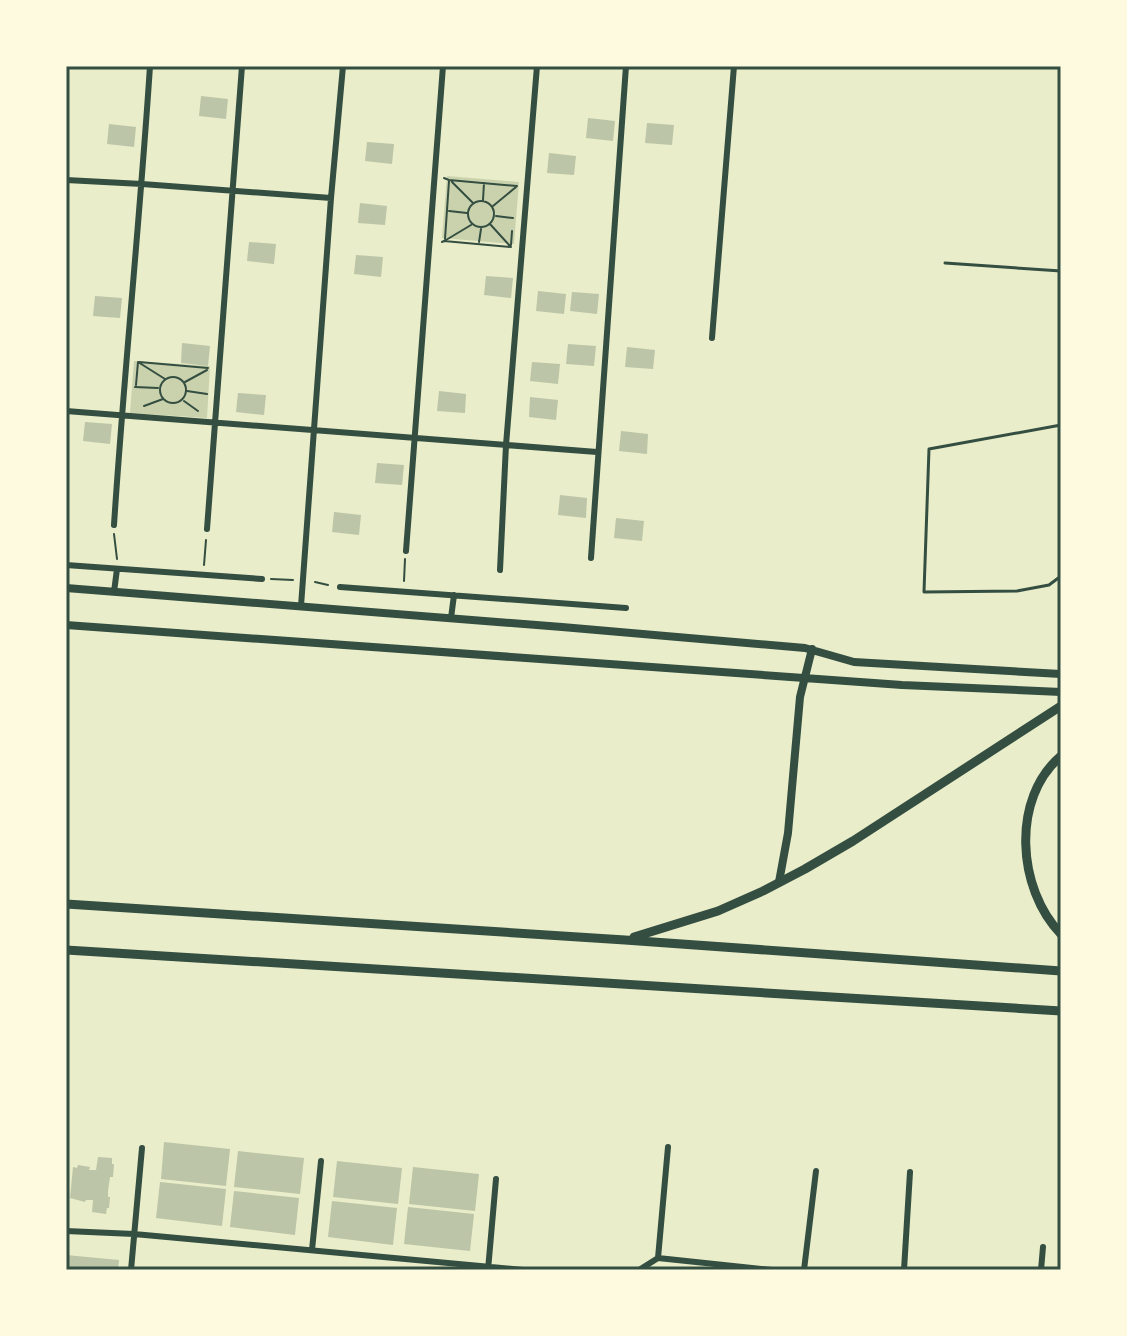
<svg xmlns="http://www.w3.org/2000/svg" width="1127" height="1336" font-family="'Titillium Web',sans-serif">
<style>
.green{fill:#cad2ad}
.building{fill:#bcc5a7}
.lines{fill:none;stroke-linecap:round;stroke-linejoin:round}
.path{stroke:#344e41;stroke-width:2}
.service{stroke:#344e41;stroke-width:3}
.minor{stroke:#344e41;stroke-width:6}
.secondary{stroke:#344e41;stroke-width:8}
.trunk{stroke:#344e41;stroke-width:9}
.neatline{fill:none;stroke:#344e41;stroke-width:3}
</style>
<rect width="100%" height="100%" fill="#e9edc9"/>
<path class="green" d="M447 176 519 182 514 244 442 238Z
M134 361 210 366 207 418 130 413Z"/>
<path class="building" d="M201 96 228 99 226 119 199 116Z
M588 118 615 121 613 141 586 138Z
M647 123 674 125 672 145 645 143Z
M109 124 136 127 134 147 107 144Z
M367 142 394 144 392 164 365 161Z
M549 153 576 156 574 175 547 173Z
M360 203 387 206 385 225 358 223Z
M249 242 276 244 274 264 247 261Z
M356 255 383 257 381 277 354 274Z
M486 276 513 278 511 298 484 295Z
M538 291 566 294 564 314 536 311Z
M572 292 599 294 597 314 570 311Z
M95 296 122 298 120 318 93 316Z
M182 343 210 346 208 366 181 363Z
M568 344 596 346 594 366 566 364Z
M627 347 655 350 653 369 625 367Z
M532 362 560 364 558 384 530 381Z
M439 391 466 394 465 413 437 411Z
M238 393 266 395 264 415 236 412Z
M530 397 558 400 556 420 529 417Z
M85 422 112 424 110 444 83 441Z
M621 431 648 434 647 454 619 451Z
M377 463 404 465 402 485 375 483Z
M560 495 587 498 586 518 558 515Z
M334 512 361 515 359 535 332 532Z
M616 518 644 521 642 541 614 538Z
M164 1142 230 1149 226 1186 161 1179Z
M238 1151 304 1158 300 1194 234 1187Z
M98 1157 112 1158V1164H114L113 1177H110L108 1191V1197H110L109 1208H107L106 1214 92 1212 93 1200H86L85 1202 70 1198 73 1167 77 1168 78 1165 90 1167 89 1170H96Z
M337 1161 402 1168 398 1204 333 1197Z
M413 1167 479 1174 475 1211 409 1204Z
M160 1182 226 1189 222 1226 156 1218Z
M234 1191 299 1198 295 1235 230 1227Z
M332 1201 397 1208 393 1245 328 1237Z
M408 1207 474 1214 470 1251 404 1244Z
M66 1255 119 1260 118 1270H66Z"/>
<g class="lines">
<path class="path" d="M444 178 449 180 517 186
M452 182 473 203
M483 200 484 183
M468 214a13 13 0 1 1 26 0a13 13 0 1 1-26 0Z
M493 206 516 187
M449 211 467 213
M496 216 513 218
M490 224 510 246
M445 239 449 181
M446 240 471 225
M442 242 444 241 511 247
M479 242 481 229
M511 245 512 231
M139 362 208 368
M160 390a13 13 0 1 1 26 0a13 13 0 1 1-26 0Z
M185 382 207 370
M136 385 138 362 165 379
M135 387 158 388
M187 391 207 394
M184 401 198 411
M144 406 163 399
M114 534 117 559
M204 565 206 540
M271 579 293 580
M404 581 405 559
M315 582 328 585"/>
<path class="service" d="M945 263 1061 271
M1061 425 929 449 924 592 1017 591 1049 585 1061 576
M1060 517H1061"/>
<path class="minor" d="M66 180 142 184 331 198
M712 338 734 66
M66 411 597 452
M114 525C124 372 140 219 150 66
M207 529 242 66
M406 551 443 66
M591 558 626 66
M66 565 262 579
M500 570 506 445 537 66
M340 587 626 608
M114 592 117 569
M301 606 331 198 343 66
M451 618 454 595
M66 1231 134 1234 523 1270
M312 1250 321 1161
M658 1258 668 1147
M131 1270 142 1148
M488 1270 496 1179
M639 1270 658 1258 772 1270
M804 1270 816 1171
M904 1270 910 1172
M1041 1270 1043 1247"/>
<path class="secondary" d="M66 588 562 627 805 648 854 662 1061 674
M66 625 902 685 1061 692
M779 882 788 833 800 697 812 649"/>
<path class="trunk" d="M1061 756C1011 798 1017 889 1061 934
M66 904 625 940 1061 971
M634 937 718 911 763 891 805 869 853 841 1061 706
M66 950 1061 1011"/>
</g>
<rect width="1127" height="1336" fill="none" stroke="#fefae0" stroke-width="136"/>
<rect x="68" y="68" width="991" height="1200" class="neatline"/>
</svg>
